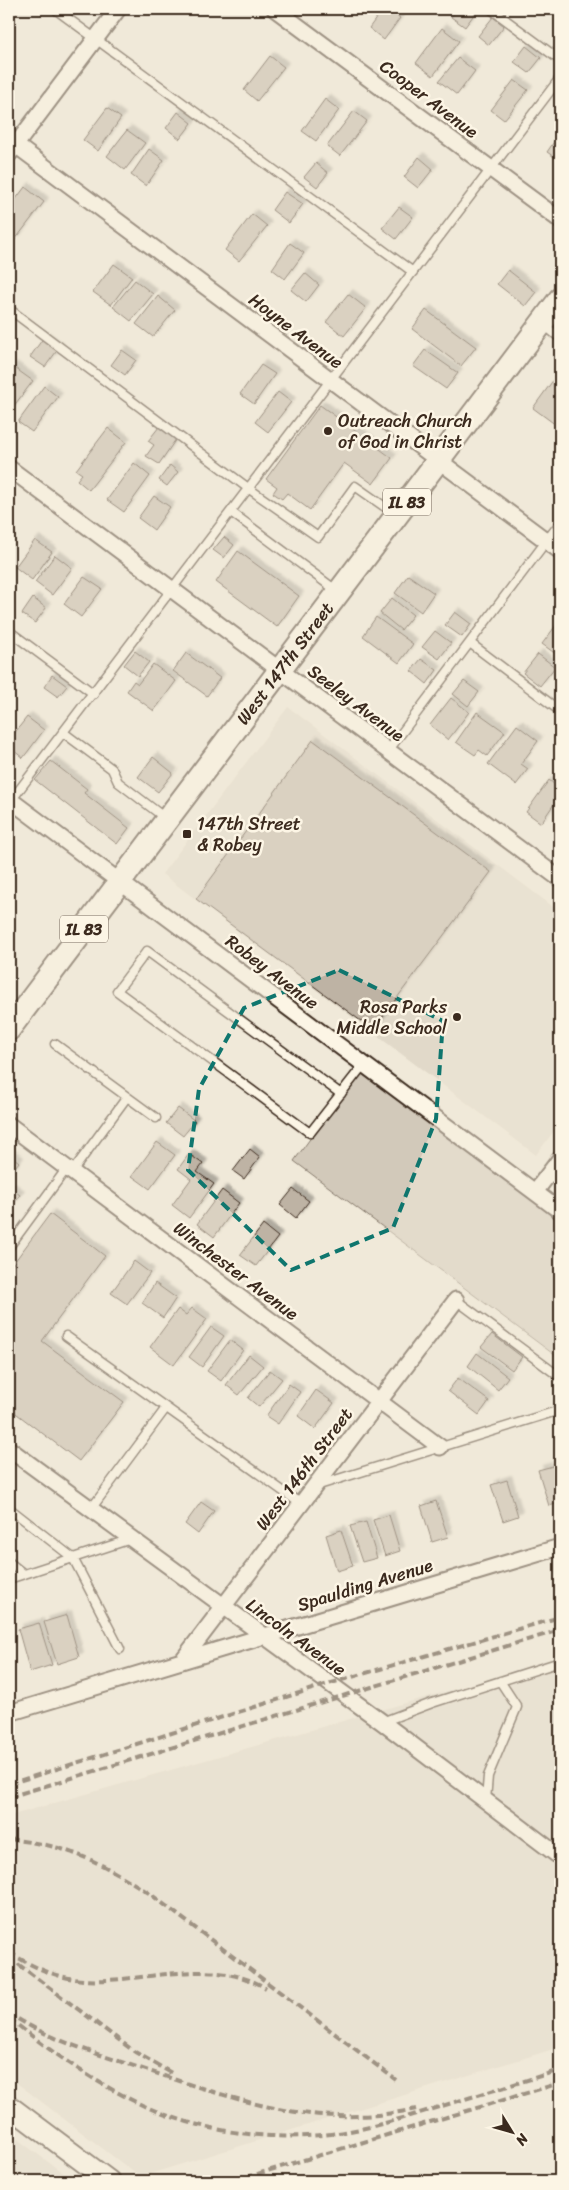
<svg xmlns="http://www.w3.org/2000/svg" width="569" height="2190" font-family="Sriracha,sans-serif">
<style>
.built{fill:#e1d9c9}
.green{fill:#d2c9ba;stroke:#867a6c}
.building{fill:#beb3a4;stroke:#3b2a1e;filter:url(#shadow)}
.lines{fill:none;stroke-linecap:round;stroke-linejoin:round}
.service-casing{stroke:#3b2a1e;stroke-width:11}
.minor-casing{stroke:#3b2a1e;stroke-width:19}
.secondary-casing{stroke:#3b2a1e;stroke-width:24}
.primary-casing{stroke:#3b2a1e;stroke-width:26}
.service{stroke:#fcf5e5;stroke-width:8}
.minor{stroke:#fcf5e5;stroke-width:15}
.secondary{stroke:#fcf5e5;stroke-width:20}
.primary{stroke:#fcf5e5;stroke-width:22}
.rail{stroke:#3b2a1e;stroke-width:4;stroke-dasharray:8 4;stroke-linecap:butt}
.marked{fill:none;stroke:#0f766e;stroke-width:4;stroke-dasharray:10 6;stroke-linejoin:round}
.poi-dot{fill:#3b2a1e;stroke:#fcf5e5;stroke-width:2}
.labels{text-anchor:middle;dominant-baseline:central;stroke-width:5;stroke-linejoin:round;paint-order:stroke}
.shield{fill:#fcf5e5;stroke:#75675a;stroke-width:1}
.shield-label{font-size:16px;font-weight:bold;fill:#3b2a1e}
.street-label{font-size:18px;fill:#3b2a1e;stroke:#fcf5e5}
.poi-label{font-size:18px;fill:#3b2a1e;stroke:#fcf5e5;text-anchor:start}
</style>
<defs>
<filter id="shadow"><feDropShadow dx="4.5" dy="-4.5" stdDeviation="1" flood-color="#0004"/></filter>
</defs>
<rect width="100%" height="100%" fill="#f0e9d9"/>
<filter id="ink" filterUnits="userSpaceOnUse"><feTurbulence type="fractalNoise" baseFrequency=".02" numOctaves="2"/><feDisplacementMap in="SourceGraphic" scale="10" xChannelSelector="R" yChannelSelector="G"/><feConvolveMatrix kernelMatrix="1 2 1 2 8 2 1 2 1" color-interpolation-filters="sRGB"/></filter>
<g filter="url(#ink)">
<path class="built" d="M288 707 560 912V1123L536 1155 162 874Z
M560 1659V2047L140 2177 9 2077V1816Z
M9 2133 74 2181H9Z"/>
<path class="green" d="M364 1064 560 1211V1359L294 1161Z"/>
<path class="building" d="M383 9H388L400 18 384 40 369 28Z
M457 9H478L465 27 451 17Z
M493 17 504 26 489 45 478 36Z
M442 28 459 41 433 76 416 63Z
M526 46 541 58 529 73 514 62Z
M270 56 284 67 257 101 244 90Z
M458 58 475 71 457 95 439 81Z
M514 80 528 90 504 120 491 110Z
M325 99 339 110 316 141 302 131Z
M107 108 121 118 98 151 83 140Z
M354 111 367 121 340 156 327 146Z
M178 112 192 123 180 139 166 128Z
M127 130 145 143 125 170 107 156Z
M560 133V161L547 152Z
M149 149 164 160 146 186 131 175Z
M419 157 433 169 418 188 404 177Z
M316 163 328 173 317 187 304 177Z
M25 187 44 202 15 240 9 236V208Z
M285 192 303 204 289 223 272 210Z
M399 207 413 217 396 239 382 228Z
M252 214 267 226 239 261 225 250Z
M290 243 304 253 285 279 272 269Z
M114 264 132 277 111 305 93 292Z
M508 270 536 292 525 306 497 284Z
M305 273 319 285 306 302 291 290Z
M135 280 153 294 131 321 113 307Z
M348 294 366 308 344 336 326 322Z
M158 296 175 310 153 337 136 324Z
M426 310 476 347 461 366 412 329Z
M44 337 59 348 45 367 30 357Z
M122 350 136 360 125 375 111 365Z
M425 350 458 373 446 389 413 366Z
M261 365 275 374 254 404 240 394Z
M12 366 33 381 9 412V370Z
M554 379 560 384V428L533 408Z
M44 386 58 397 32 432 18 422Z
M278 392 291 402 268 432 255 422Z
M320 405 392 458 373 484 344 463 310 510 287 493 282 499 273 493 277 487 266 479Z
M159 427 176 439 159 464 146 456 154 445 148 441Z
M108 428 126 442 89 490 77 480 82 474 76 470Z
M134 463 150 476 124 512 107 500Z
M170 465 178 472 167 486 159 480Z
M154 496 170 507 154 530 138 518Z
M224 537 234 545 224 558 213 550Z
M35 540 52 552 32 580 15 567Z
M238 551 299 596 277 627 216 582Z
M55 555 72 568 52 595 35 582Z
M408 575 434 593 421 612 395 593Z
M84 577 102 589 81 617 64 604Z
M33 598 46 608 35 623 22 614Z
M392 598 413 615 401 630 380 613Z
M455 612 471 624 462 637 445 625Z
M376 617 413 644 399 663 363 636Z
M560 620V657L542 644Z
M435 631 451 643 439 659 422 647Z
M135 651 149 662 138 676 124 665Z
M186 653 220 678 207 696 173 671Z
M538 654 555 667 540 686 523 673Z
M421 659 437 670 427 684 411 671Z
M153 664 176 681 154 711 127 691 134 681 138 684Z
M52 675 67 686 58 697 44 687Z
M464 681 479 692 468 706 453 694Z
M451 698 469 712 448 740 430 725Z
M477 712 505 732 487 756 479 750 475 755 456 742Z
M27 717 44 730 23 758 9 747V740Z
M517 725 538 741 521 764 528 769 516 785 488 764Z
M313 740 491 872 373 1030 196 899Z
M153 757 173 773 158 792 138 777Z
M51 761 87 789 84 793 129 828 117 844 35 780Z
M549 780 560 789V795L541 823 526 812Z
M178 1108 195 1121 183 1136 166 1123Z
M157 1142 175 1155 150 1189 132 1176Z
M250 1149 260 1157 244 1179 233 1171Z
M9 1154 19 1162 9 1175Z
M189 1154 203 1164 197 1172 214 1184 189 1218 172 1205 191 1179 178 1169Z
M9 1187 20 1195 9 1209Z
M293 1189 309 1201 296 1218 280 1205Z
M222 1190 239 1203 214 1237 197 1224Z
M50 1214 105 1256 42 1341 124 1402 79 1461 9 1408V1269Z
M263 1225 278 1237 256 1266 240 1255Z
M134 1261 150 1273 127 1304 111 1293Z
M155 1283 176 1298 163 1318 142 1303Z
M192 1308 207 1319 174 1365 150 1347 178 1309 186 1315Z
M211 1327 224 1336 202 1367 189 1357Z
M492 1334 522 1357 512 1370 481 1347Z
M230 1340 243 1350 221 1381 207 1371Z
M477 1353 508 1377 498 1390 468 1366Z
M249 1355 263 1366 239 1395 226 1385Z
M270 1370 282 1379 259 1407 248 1398Z
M458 1378 489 1401 479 1415 448 1391Z
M289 1384 300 1392 278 1424 266 1416Z
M316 1390 334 1403 315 1429 298 1416Z
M553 1466 560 1487V1503L549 1506 538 1470Z
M507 1480 518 1516 503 1521 491 1485Z
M436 1501 448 1537 432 1542 421 1506Z
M201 1502 214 1511 198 1534 185 1524Z
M389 1515 400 1551 385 1556 373 1520Z
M366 1522 377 1558 362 1562 350 1526Z
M341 1530 353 1566 337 1571 326 1535Z
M67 1615 79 1657 57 1664 44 1622Z
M39 1623 52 1665 30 1672 18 1629Z"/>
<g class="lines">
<g class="service-casing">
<path id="service" d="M55 9 413 272
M491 9 560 60
M9 309 248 488 318 537 355 486 395 514
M544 325 560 338
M231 512 337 591
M9 631 94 694
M470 643 560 711
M64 733 112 769 118 782 165 818
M388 751 560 523
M10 802 560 78
M55 1044 156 1118
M341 1094 147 951 117 991 310 1133 364 1064
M72 1172 127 1097
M9 1247 67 1168
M456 1300 560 1377
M66 1336 301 1504
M319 1485 560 1410
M9 1508 73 1558 120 1649
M91 1509 166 1408
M9 1562 24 1574
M9 1579 131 1539
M382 1722 432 1703 560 1662
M486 1800 488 1776 517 1707 500 1681"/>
</g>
<g class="minor-casing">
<path id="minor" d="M275 9 560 220
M9 140 560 551
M9 154 118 9
M9 468 560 879
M9 799 560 1211
M9 1125 440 1447
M535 1192 560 1159
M9 1449 382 1722 560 1857
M182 1661 456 1300
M9 1713 560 1547"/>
</g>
<g class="secondary-casing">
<path id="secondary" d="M9 2106 109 2181"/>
</g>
<g class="primary-casing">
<g id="primary">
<path id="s1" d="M9 1029 560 299"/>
</g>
</g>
<use href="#service" class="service"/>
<use href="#minor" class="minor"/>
<use href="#secondary" class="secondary"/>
<use href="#primary" class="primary"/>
<path class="rail" d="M9 1784 328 1684 560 1617
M9 1797 560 1630
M9 1839C30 1842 53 1845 73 1853 100 1862 125 1878 149 1893L396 2080
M9 1952C30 1966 57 1978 83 1980 143 1984 210 1955 266 1988
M18 1964 135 2052 173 2074
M9 2018C46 2048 85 2076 128 2098 188 2130 264 2142 331 2134 372 2129 412 2115 452 2103 488 2092 524 2081 560 2070
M18 2019C57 2043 105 2056 149 2071 242 2101 315 2130 416 2109
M234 2181 560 2083"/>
</g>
</g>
<path d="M0 0H569V2190H0ZM339 970 443 1021 436 1119 393 1228 291 1270 188 1170 199 1089 244 1008Z" fill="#f0e9d9" fill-opacity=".55" fill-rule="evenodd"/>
<path class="marked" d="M339 970 443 1021 436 1119 393 1228 291 1270 188 1170 199 1089 244 1008Z"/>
<g class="poi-dot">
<circle cx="328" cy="431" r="5"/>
<rect x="182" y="829" width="10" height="10" rx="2.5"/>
<circle cx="457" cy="1017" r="5"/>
</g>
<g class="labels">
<g class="shield">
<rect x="383" y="488.5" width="48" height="27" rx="4"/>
<rect x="60" y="915.5" width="48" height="27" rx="4"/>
</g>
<g class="shield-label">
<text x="407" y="502">IL 83</text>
<text x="84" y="929">IL 83</text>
</g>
<g class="street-label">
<text transform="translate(429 99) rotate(37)">Cooper Avenue</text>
<text transform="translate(296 331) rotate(37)">Hoyne Avenue</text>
<text stroke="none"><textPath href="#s1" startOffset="458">West 147th Street</textPath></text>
<text transform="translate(356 703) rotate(37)">Seeley Avenue</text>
<text transform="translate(272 972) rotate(37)">Robey Avenue</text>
<text transform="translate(236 1271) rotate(37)">Winchester Avenue</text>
<text transform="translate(304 1469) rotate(-53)">West 146th Street</text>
<text transform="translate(365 1585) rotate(-17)">Spaulding Avenue</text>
<text transform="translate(296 1637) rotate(36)">Lincoln Avenue</text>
</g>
<g class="poi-label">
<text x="338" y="421">Outreach Church<tspan x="338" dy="21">of God in Christ</tspan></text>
<text x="197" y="824">147th Street<tspan x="197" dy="21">&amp; Robey</tspan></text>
<text x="447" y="1007" text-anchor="end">Rosa Parks<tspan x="447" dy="21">Middle School</tspan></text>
</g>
</g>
<rect width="569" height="2190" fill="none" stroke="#fcf5e5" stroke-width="30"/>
<rect x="15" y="15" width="539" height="2160" fill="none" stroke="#3b2a1e" stroke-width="2" filter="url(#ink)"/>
<g transform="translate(512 2132) rotate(127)" stroke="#fcf5e5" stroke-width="4" paint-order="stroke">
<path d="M0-4L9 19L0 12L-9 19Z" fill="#3b2a1e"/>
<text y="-8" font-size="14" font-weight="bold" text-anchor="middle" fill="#3b2a1e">N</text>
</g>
</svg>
